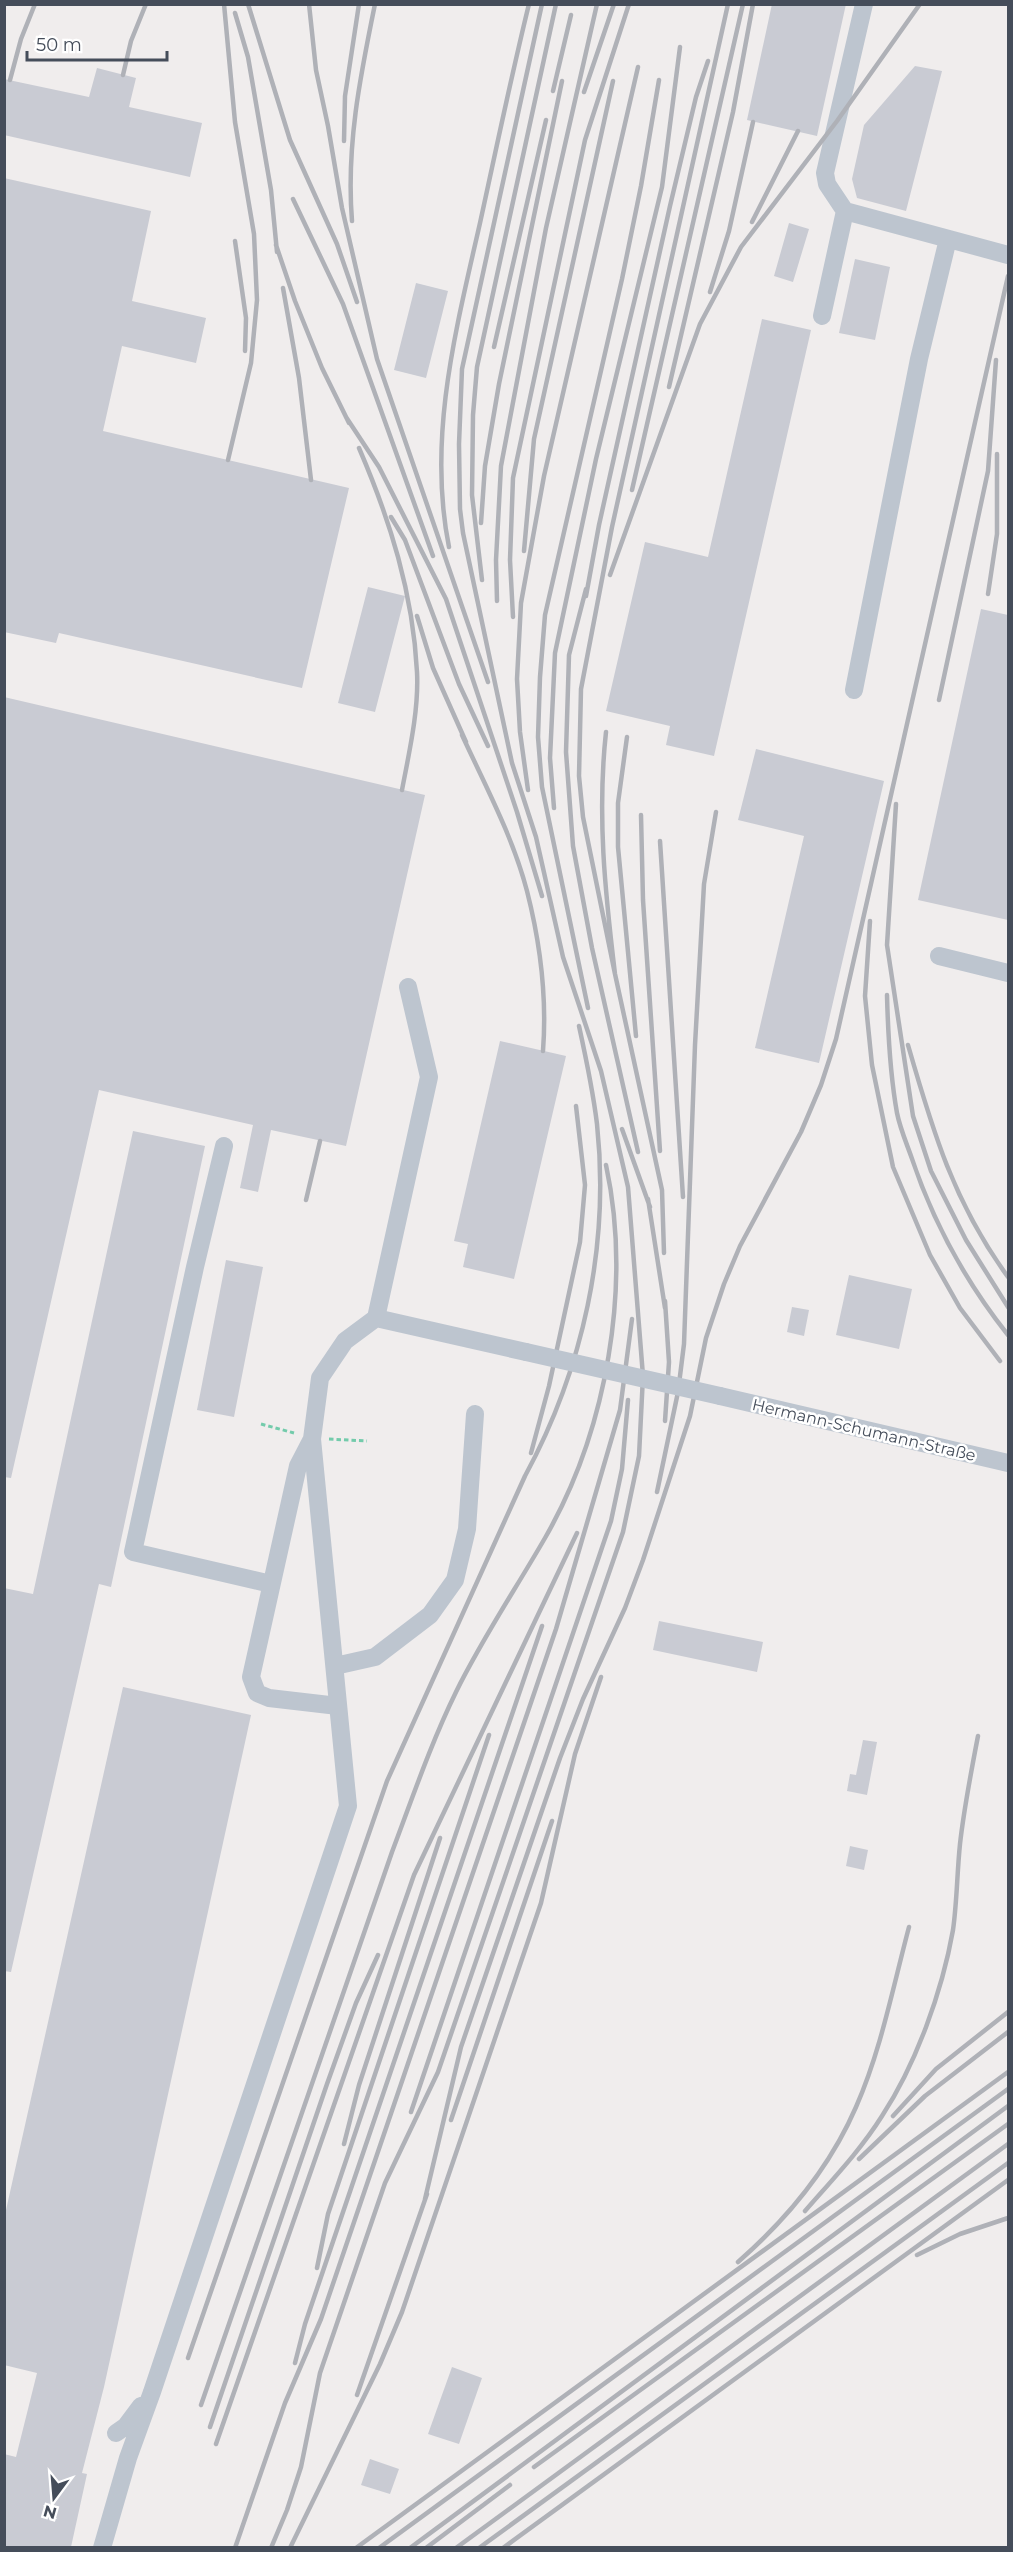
<svg xmlns="http://www.w3.org/2000/svg" width="1013" height="2552" font-family="Montserrat,sans-serif">
<style>
.building{fill:#c9cbd3}
.lines{fill:none;stroke-linecap:round;stroke-linejoin:round}
.path{stroke:#73cbab;stroke-width:3;stroke-dasharray:4.5 3;stroke-linecap:butt}
.minor{stroke:#bdc5cf;stroke-width:18}
.rail{stroke:#afb1b7;stroke-width:4.5}
.minor-bridge{stroke:#bdc5cf;stroke-width:18}
.labels{text-anchor:middle;dominant-baseline:central;stroke-width:5;stroke-linejoin:round;paint-order:stroke}
.street-label{font-size:16px;fill:#454d5a;stroke:#fff}
</style>
<rect width="100%" height="100%" fill="#f0eded"/>
<path class="building" d="M772 4H846L817 136 747 120Z
M915 66 942 71 906 211 857 198 852 179 864 125Z
M97 68 136 78 129 107 202 123 190 177 4 135V79L89 97Z
M4 178 151 211 132 301 206 318 196 363 122 346 103 431 349 488 302 688 59 633 56 643 4 632Z
M789 223 809 229 793 282 774 276Z
M855 259 890 267 875 340 839 333Z
M416 283 448 291 426 378 394 370Z
M762 319 811 330 714 756 666 745 670 726 606 711 645 542 708 557Z
M368 587 405 596 375 712 338 703Z
M981 609 1008 615V920L918 900Z
M4 697 425 795 346 1146 271 1130 258 1192 240 1188 253 1125 99 1090 11 1478 4 1477Z
M756 749 884 781 819 1063 755 1048 804 836 738 820Z
M500 1041 566 1056 514 1279 463 1267 468 1244 454 1241Z
M133 1131 205 1146 111 1587 99 1584 11 1972 4 1971V1588L33 1594Z
M226 1260 263 1267 234 1417 197 1410Z
M849 1275 912 1289 899 1349 836 1335Z
M792 1307 809 1310 804 1336 787 1332Z
M659 1621 763 1642 757 1672 653 1650Z
M123 1687 251 1715 104 2387 82 2473 87 2474 71 2547H4V2454L16 2457 37 2373 4 2365V2219Z
M863 1740 877 1742 867 1795 847 1791 850 1774 856 1775Z
M850 1846 868 1850 864 1870 846 1866Z
M452 2367 482 2378 459 2444 428 2434Z
M370 2459 399 2469 390 2494 361 2485Z"/>
<g class="lines">
<path class="path" d="M261 1424 294 1433
M329 1439 367 1441"/>
<path class="minor" d="M864 4 825 173 827 184 845 211 1008 255
M822 316 845 211
M854 690 919 359 948 239
M939 956 1008 973
M224 1146 195 1267 133 1552 271 1584
M376 1318 429 1077 408 987
M720 1396 1008 1463
M312 1439 298 1466 251 1677 257 1693 269 1698 338 1706
M335 1666 375 1657 430 1615 455 1580 467 1529 475 1414
M116 2433 126 2426 141 2406
M102 2548 128 2458 152 2392 348 1806 312 1439 320 1378 345 1341 376 1318 526 1352"/>
<path class="rail" d="M224 4 235 122 254 234 257 300 251 363 228 460
M248 4 290 140 337 244 357 302
M309 4 316 70 328 126 342 208 377 359 488 682
M235 13 248 57 271 190 277 252
M123 75 131 41 146 4
M10 80 21 39 35 4
M553 91 571 15
M584 92 614 4
M344 141 345 96 359 4
M293 199 343 304 433 556
M352 221C346 147 360 77 375 4
M752 222 798 131
M235 241 246 318 245 351
M276 245 295 301 322 368 349 423
M283 288 299 378 311 480
M710 292 729 231 753 122
M494 347 546 120
M669 387 733 112 753 4
M346 417 379 467 446 599 517 812 542 896
M359 448C390 520 413 593 417 672 419 710 409 753 402 790
M632 490 743 4
M391 517 405 540 459 684 488 746
M481 523 485 466 499 384 562 81
M449 547C427 438 456 329 480 223 496 150 511 77 529 4
M524 551 534 439 613 81
M610 575 700 324 741 247 837 121 920 4
M482 580 472 495 473 415 477 367 556 4
M586 589 569 655 566 752 573 846 592 948 638 1152
M988 594 997 534V454
M586 596 599 525 670 206 696 97 708 61
M497 601 496 560 501 466 546 228 597 4
M417 616 433 668 466 742
M513 617 510 560 513 478 585 140 629 4
M939 700 988 471 996 360
M606 732C597 815 605 891 615 974L583 817 579 776 581 689 612 527 728 4
M462 735C485 785 513 837 527 891 540 942 547 998 543 1051
M627 737 618 803V847L636 1036
M528 790 520 732 517 679 521 603 544 476 638 67
M896 804 887 945 913 1116 931 1171 966 1240 1008 1307
M554 808 550 758 555 653 596 459 662 187 680 47
M641 815 643 900 660 1151
M660 841 683 1197
M870 921 865 996 872 1065 893 1167 930 1255 960 1308 1000 1361
M615 974 662 1190 664 1253
M887 995C888 1035 890 1074 897 1113 900 1128 906 1142 911 1156 933 1222 965 1281 1008 1335
M588 1008 542 787 538 737 540 677 545 615 622 279 641 186 659 80
M908 1045C933 1132 954 1203 1008 1277
M622 1129 650 1207
M648 1199 665 1308
M306 1200 320 1141
M665 1421 669 1362 665 1301
M531 1453 549 1386 580 1242 585 1185 576 1106
M657 1492 678 1392 684 1344 695 1045 704 884 716 812
M411 2112 611 1521 622 1469 628 1400
M893 2116 936 2069 1008 2012
M451 2120 552 1821
M344 2144 359 2085 440 1838
M859 2159 925 2096 1008 2032
M425 2199 461 2047 560 1758 583 1699 625 1608 643 1560 690 1416 706 1338 724 1284 740 1246 801 1132 821 1085 836 1039 1008 276
M805 2211C831 2181 860 2151 882 2116 916 2064 942 1992 953 1930 957 1902 957 1873 960 1844 964 1808 971 1772 978 1736
M917 2255 960 2234 1008 2218
M738 2262C787 2219 830 2167 856 2107 881 2050 893 1987 909 1927
M317 2268 328 2214 489 1735
M188 2358 387 1781 525 1476C583 1369 610 1246 597 1124 593 1091 586 1058 579 1026
M295 2363 305 2324 542 1626
M357 2395 427 2194
M201 2405 392 1852C412 1799 431 1743 456 1692 482 1639 515 1590 545 1538 607 1430 632 1286 606 1165
M210 2427 327 2084 356 2003 378 1955
M216 2444 414 1875 577 1533
M534 2467 1008 2124
M235 2548 285 2403 321 2319 556 1629 620 1410 632 1319
M271 2548 287 2510 301 2467 320 2373 385 2183 438 2072 623 1532 639 1456 643 1376 628 1187 601 1071 563 957 536 837 512 763 463 533 460 509 459 444 462 369 542 4
M290 2548 380 2364 402 2312 541 1903 575 1754 601 1677
M356 2548 1008 2072
M379 2548 1008 2089
M410 2548 1008 2106
M426 2548 510 2485
M456 2548 1008 2144
M479 2548 1008 2163
M503 2548 1008 2180"/>
<path class="minor-bridge" d="M526 1352 720 1396"/>
</g>
<g class="labels">
<g class="street-label">
<text transform="translate(864 1430) rotate(13)">Hermann-Schumann-Straße</text>
</g>
</g>
<rect width="1013" height="2552" fill="none" stroke="#454d5a" stroke-width="12"/>
<g transform="translate(54 2498) rotate(196)" stroke="#ffffff" stroke-width="4.5" paint-order="stroke">
<path d="M0-4.5L10 22L0 15L-10 22Z" fill="#454d5a"/>
<text y="-9" font-size="16" font-weight="bold" text-anchor="middle" fill="#454d5a">N</text>
</g>
<path d="M27 51v9h140v-9" fill="none" stroke="#454d5a" stroke-width="3"/>
<text x="36" y="51" font-size="18" fill="#454d5a" stroke="#ffffff" stroke-width="4.5" paint-order="stroke">50 m</text>
</svg>
